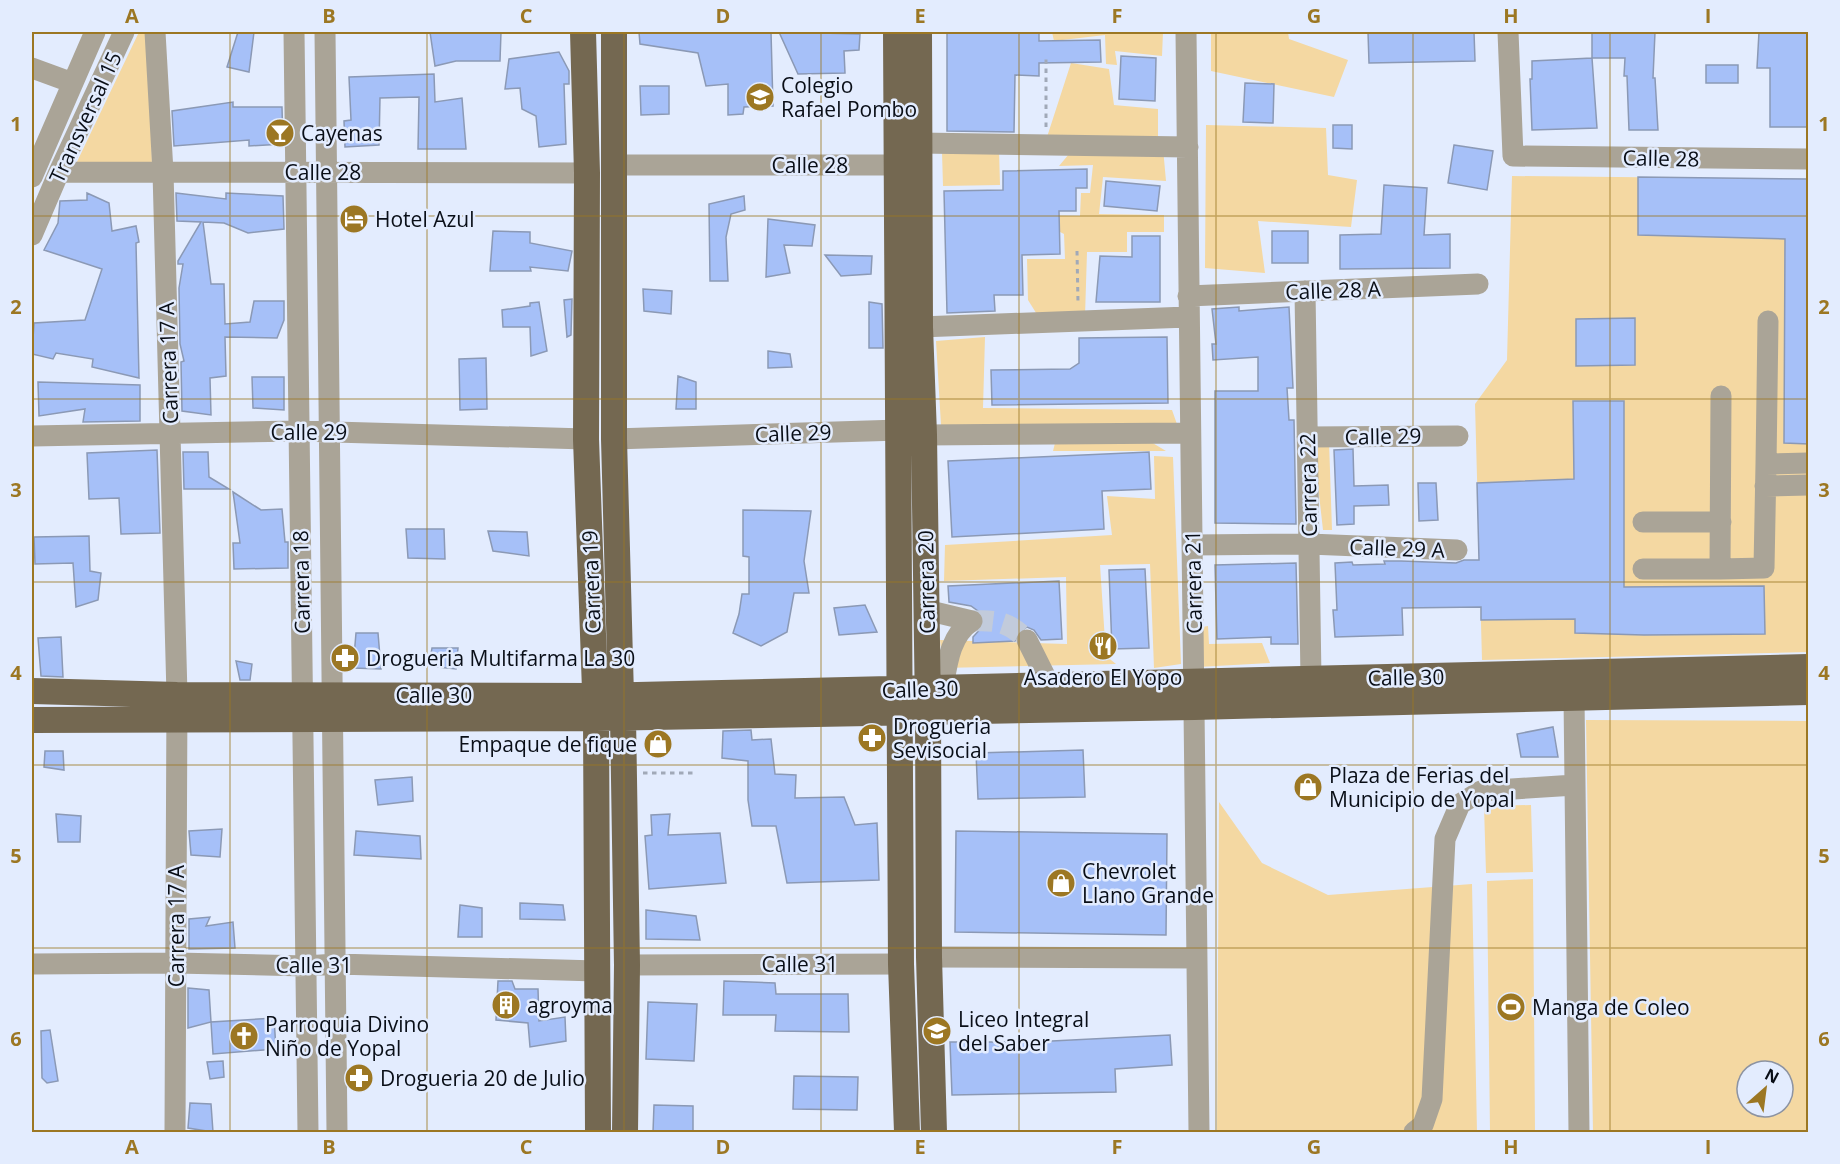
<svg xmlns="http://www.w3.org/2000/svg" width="1840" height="1164" font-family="'Open Sans',sans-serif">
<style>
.green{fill:#f4d8a2;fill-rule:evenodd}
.building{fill:#a6c0f8;stroke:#8b99b5;stroke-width:1.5}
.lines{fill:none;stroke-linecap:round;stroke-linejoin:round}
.minor-tunnel{stroke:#c2cbdb;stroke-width:21;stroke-dasharray:21 10;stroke-linecap:butt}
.path{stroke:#a1a9b8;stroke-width:3;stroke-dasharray:4.5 4.5;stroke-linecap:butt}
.minor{stroke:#aaa497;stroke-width:21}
.major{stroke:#746851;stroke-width:26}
.grid{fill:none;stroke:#9c7723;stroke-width:1.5;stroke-opacity:0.55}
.labels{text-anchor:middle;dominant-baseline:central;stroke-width:5;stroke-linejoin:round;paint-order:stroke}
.poi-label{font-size:21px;fill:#090e17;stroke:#e3ecfe;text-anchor:start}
.street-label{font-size:21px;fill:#090e17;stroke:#e3ecfe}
.neatline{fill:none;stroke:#9c7723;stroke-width:2}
.grid-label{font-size:20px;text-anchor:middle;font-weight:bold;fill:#9c7723}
</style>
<rect width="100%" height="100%" fill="#e3ecfe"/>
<path class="green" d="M139 32H150L152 168H74Z
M1052 32H1163L1162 56 1115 51 1117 65 1106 64 1105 35 1054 41Z
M1211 32H1288L1289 39 1348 60 1334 97 1211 71Z
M1071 63 1109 69 1114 105 1158 109V145L1047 137Z
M1206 125 1326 128 1328 175 1357 180 1351 227 1258 221 1265 273 1205 268Z
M1074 148H1163L1166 181 1103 177 1099 214 1164 215V232H1127V252H1087L1085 316H1038L1028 300 1027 259H1065L1064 234 1060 232 1030 233 1028 215 1080 216 1081 193H1090L1093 165 1059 166Z
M999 150 1000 185 943 186 942 152Z
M1512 176 1808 179V652L1482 660 1475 404 1507 360Z
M985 337 983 408 1172 410 1178 427 941 425 936 341Z
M1056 439H1146L1166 451H1053Z
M1313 441H1329L1332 530H1323Z
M1154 456 1173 457 1181 664 1154 668 1150 564 1100 565 1106 656 1116 664 943 668 940 640 1067 644 1066 577 944 581 945 545 1112 535 1107 496 1155 499Z
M1208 626 1209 644 1262 643 1270 663 1198 667 1197 628Z
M1586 720 1808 721V1132H1593ZM1747 1071H1783V1107H1747Z
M1219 802 1262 863 1328 895 1472 884 1477 1132H1217Z
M1531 805 1533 872 1486 873 1484 806Z
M1533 879 1535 1132H1490L1487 881Z"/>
<path class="building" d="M238 32H254L249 72 227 67Z
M430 32H501L500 61H456L435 66Z
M639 32H771L773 106 744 107 743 114 728 115V84L706 86 698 53 640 44Z
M779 32 860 34 859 50 844 51 845 73 798 74Z
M947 32H1039V41L1100 40 1101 62 1039 63V76L1015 75 1014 132 947 131Z
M1368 32H1474L1475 61 1369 63Z
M1592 32H1655L1653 78H1655L1658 130H1629L1627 76H1624L1625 58H1592L1597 128 1532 130 1530 79H1532V61L1592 58Z
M1759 32H1809V127H1770V68H1757Z
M559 52 569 71V84H564L566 144 539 147 536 116 522 109 520 88 505 89 509 59Z
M1121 56 1156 58 1155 101 1119 99Z
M1706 65H1738V83H1706Z
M434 74 435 102 462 98 466 149H418L419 97 380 98 379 145 345 147 344 121 351 120 349 77Z
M1245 83 1274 84 1273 123 1243 122Z
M640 86H669V114L641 115Z
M233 102V107H282L283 144 249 146V140L174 146 172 111Z
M1333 125H1352V149L1333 148Z
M1454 145 1493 151 1487 190 1448 183Z
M1087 169V188H1076V211H1059L1060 254 1022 255 1023 295H994L995 311 947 313 944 191 1003 190V171Z
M1638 177 1809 179V444L1784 443 1785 239 1638 235Z
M1106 181 1160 186 1157 211 1104 206Z
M1384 185 1427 188 1424 235 1450 234V268L1340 269V235L1381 234Z
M87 193 109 203 112 231 136 226 139 242 136 243 139 378 92 367 93 359 56 353 53 359 32 354 34 323 85 320 102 269 44 250 58 223 60 201 87 200Z
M176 193 226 199V193L283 196 284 229 248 233 224 223 203 222 211 284H224L225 324 250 322 254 301H284V320L277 338 225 337 226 376 210 378 211 415 182 411 181 362 184 361 180 344 179 288 183 264H178V261L201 222 177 221Z
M744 196 745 210 731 214 726 237 728 281H710L709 204Z
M768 219 815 225 812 246 784 245 790 273 766 277Z
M493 231 530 232V243L572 251 568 271 530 267 531 271H490Z
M1272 231H1308V263H1272Z
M1132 236H1160V302H1096L1100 256 1132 257Z
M825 255 872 256 871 274 841 276Z
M643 289 672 291 671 314 644 311Z
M572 299 571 335 567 337 564 300Z
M539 302 547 351 531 356 530 327H503L502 310 530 306V303Z
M869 302 882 304 883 348H869Z
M1239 307V311L1289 307 1293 388H1287L1289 420H1294L1296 524 1215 523V391H1258V357L1213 360 1212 344H1216L1212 309Z
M1635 318V365L1576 366V319Z
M1167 337 1168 403 992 405 991 370 1070 369 1079 363V338Z
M768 351 790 354 792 367 768 368Z
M486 358 487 409 460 410 459 359Z
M678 376 696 382V409H676Z
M252 377H284V410L253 408Z
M38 382 140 385V421L83 422 85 409 39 416Z
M1573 401H1624V587L1764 586 1765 634 1644 635 1575 633V619L1481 620V607L1402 608 1403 635 1335 637 1333 610H1337L1335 563 1352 562 1353 565 1385 564 1384 561H1401L1456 563 1464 560H1479L1477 483 1574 479Z
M1353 449 1354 486 1388 485 1389 505 1354 506V524L1337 525 1334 450Z
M157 450 160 533 121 534 119 498 89 499 87 453Z
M183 452H208L209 477 229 489H184Z
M1149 452 1151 489 1102 491 1104 529 952 537 948 461Z
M1418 483H1436L1438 520 1419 521Z
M233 492 261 510 282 509 285 542H288V568L234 569 233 543H240Z
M743 510 811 511 804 561 809 593H794L787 632 761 646 733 633 739 614 742 594H749V557L743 556Z
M406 529H444L445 559 408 558Z
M488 531 527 532 529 556 493 551Z
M89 536 90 571 101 573 98 600 76 607 73 563 35 564 34 537Z
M1296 563 1298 644H1271V637L1217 639 1215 565Z
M1145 569 1149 648 1112 649 1109 570Z
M1059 581 1062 639 1041 640 1034 630 1027 627 1017 633 1015 641 973 643V637L984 625 982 614 971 606 949 602 948 586Z
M865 605 877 632 839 635 834 608Z
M356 633H378L381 669 353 668Z
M61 637 63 677 41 676 38 638Z
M432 648H458L456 669 429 666Z
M236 661 252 664 250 680H240Z
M1553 727 1558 757H1521L1517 734Z
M751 730 752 740 771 739 775 774 796 775 795 798 844 797 855 825 877 823 879 880 787 883 776 826H752L748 800V761L722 758 723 731Z
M1083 750 1085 797 978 799 976 753Z
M45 751H63L64 770 44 767Z
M412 777 413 801 378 805 375 780Z
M56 814 81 816 80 842H58Z
M670 814 668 835 720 833 726 883 649 889 645 836 652 835 651 815Z
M222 829 220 857 191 855 189 831Z
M356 831 420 836 421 859 354 855Z
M956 831 1167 834 1166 935 955 932Z
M520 903 563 905 565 920 520 919Z
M460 905 482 908V937H458Z
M646 910 696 916 700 940 646 939Z
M210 917 206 926 233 922 235 948 189 949V919Z
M498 981H512L515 989H538L539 1021 565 1017 566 1041 530 1047 528 1023 496 1020Z
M724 981 775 983 776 994H848L849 1032 775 1031 776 1015H723Z
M188 988 209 990 211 1022 188 1028Z
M648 1002 697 1004 694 1061 646 1059Z
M274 1018 276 1049 213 1054 211 1022Z
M50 1030 58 1081 47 1083 42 1078 41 1031Z
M1170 1035 1172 1065 1115 1069 1116 1092 952 1095 950 1042H1032Z
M223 1061 224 1077 210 1079 207 1062Z
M794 1076 858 1077 857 1110 793 1109Z
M190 1103 211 1104 213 1132 188 1128Z
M654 1105 693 1106V1132H653Z"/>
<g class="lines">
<path class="minor-tunnel" d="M972 621C998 620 1009 622 1027 640"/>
<path class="path" d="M1046 127V57
M1077 251 1078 303
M643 773H695"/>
<path class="minor" d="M155 32 163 172 177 695 175 1132
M294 32 308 1132
M325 32 337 1132
M1186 32 1199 1132
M1508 32 1513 156 1808 159
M32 68 73 83
M919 143 1188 147
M615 165H897
M59 172 587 173
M32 177 95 32
M32 235 59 172 124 32
M1305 291 1311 679
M1188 296 1478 284
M920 327 1188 317
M1721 396 1720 569 1764 568 1766 464 1808 463
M924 435 1190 433
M32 436 299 431 586 439
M1307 437 1458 436
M614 439 900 430
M1766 464 1768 321
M1765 486 1808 485
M1643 522H1721
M1192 545 1309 544 1457 550
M1643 569H1720
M926 610 972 621
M1027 640 1050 686
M943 688C947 664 950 635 972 621
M1574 697 1579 1132
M929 957 1197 958
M32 964 175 963 306 966 336 964 597 971
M627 965 901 964
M1414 1132 1423 1125 1432 1099 1445 839 1460 804 1481 791 1575 785"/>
<path class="major" d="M583 32 587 173 586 439 596 718 598 1132
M614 32V439L621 696 623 717 627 965 625 1132
M896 32 901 964 907 1132
M919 32 920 327 924 435 928 712 929 957 934 1132
M32 691 177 695 595 696 1808 667
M32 720 596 718 1194 707 1808 692"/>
</g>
<path class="grid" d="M230 32V1132M427 32V1132M624 32V1132M821 32V1132M1019 32V1132M1216 32V1132M1413 32V1132M1610 32V1132M32 216H1808M32 399H1808M32 582H1808M32 765H1808M32 948H1808"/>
<defs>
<g id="school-disc" transform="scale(1.5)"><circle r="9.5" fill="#9c7723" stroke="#e3ecfe"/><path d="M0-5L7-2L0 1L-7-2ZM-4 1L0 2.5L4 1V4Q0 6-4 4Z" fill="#fff"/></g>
<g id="bar-disc" transform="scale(1.5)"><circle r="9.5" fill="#9c7723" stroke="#e3ecfe"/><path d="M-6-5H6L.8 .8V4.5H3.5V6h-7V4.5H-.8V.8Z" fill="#fff"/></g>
<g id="hotel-disc" transform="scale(1.5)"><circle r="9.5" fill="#9c7723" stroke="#e3ecfe"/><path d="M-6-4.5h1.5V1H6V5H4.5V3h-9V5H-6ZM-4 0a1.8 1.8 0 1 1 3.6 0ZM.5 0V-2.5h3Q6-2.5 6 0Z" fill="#fff"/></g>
<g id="restaurant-disc" transform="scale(1.5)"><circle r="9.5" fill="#9c7723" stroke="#e3ecfe"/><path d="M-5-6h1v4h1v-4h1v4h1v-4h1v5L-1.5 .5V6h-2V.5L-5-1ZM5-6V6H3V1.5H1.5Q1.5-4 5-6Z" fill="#fff"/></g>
<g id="pharmacy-disc" transform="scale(1.5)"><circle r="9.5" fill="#9c7723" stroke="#e3ecfe"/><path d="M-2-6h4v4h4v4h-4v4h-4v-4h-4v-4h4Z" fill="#fff"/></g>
<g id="shop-disc" transform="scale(1.5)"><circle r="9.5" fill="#9c7723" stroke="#e3ecfe"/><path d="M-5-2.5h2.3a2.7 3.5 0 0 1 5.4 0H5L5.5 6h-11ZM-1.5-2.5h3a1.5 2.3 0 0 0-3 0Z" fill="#fff"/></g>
<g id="building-disc" transform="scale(1.5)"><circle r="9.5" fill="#9c7723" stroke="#e3ecfe"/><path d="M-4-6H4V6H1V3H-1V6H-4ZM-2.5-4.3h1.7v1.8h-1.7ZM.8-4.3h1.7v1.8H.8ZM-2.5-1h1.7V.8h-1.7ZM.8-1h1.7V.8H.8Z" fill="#fff"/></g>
<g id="stadium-disc" transform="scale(1.5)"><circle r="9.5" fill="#9c7723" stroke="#e3ecfe"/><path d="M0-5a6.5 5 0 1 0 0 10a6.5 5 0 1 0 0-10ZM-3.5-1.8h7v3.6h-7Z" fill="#fff"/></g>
<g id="church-disc" transform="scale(1.5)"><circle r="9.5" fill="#9c7723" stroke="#e3ecfe"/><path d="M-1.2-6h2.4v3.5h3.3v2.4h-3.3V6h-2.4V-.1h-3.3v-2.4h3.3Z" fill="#fff"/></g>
</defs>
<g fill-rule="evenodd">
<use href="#school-disc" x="760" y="97"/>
<use href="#bar-disc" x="280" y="133"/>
<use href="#hotel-disc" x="354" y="219"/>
<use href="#restaurant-disc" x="1103" y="646"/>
<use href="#pharmacy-disc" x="345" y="658"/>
<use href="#pharmacy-disc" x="872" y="738"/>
<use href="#shop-disc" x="658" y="744"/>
<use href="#shop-disc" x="1308" y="787"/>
<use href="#shop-disc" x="1061" y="883"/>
<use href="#building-disc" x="506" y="1005"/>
<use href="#stadium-disc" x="1511" y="1007"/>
<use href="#school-disc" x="937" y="1031"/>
<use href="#church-disc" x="244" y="1036"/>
<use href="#pharmacy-disc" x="359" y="1078"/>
</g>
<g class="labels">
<g class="poi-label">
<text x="781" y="85">Colegio<tspan x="781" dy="24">Rafael Pombo</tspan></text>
<text x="301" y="133">Cayenas</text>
<text x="375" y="219">Hotel Azul</text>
<text x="366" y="658">Drogueria Multifarma La 30</text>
<text x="1103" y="677" text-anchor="middle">Asadero El Yopo</text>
<text x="893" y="726">Drogueria<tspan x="893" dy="24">Sevisocial</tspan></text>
<text x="637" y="744" text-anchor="end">Empaque de fique</text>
<text x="1329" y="775">Plaza de Ferias del<tspan x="1329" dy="24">Municipio de Yopal</tspan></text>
<text x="1082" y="871">Chevrolet<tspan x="1082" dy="24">Llano Grande</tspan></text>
<text x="527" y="1005">agroyma</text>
<text x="1532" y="1007">Manga de Coleo</text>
<text x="958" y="1019">Liceo Integral<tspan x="958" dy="24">del Saber</tspan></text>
<text x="265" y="1024">Parroquia Divino<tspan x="265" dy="24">Niño de Yopal</tspan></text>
<text x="380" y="1078">Drogueria 20 de Julio</text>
</g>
<g class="street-label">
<text transform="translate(85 117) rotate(-65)">Transversal 15</text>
<text transform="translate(1661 158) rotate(1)">Calle 28</text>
<text x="810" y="165">Calle 28</text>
<text x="323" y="172">Calle 28</text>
<text transform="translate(1333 290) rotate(-2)">Calle 28 A</text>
<text transform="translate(168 363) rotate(-92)">Carrera 17 A</text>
<text x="309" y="432">Calle 29</text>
<text transform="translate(793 433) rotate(-2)">Calle 29</text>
<text transform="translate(1383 436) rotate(-1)">Calle 29</text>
<text transform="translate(1308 485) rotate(-91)">Carrera 22</text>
<text transform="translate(1397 548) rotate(2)">Calle 29 A</text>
<text transform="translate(301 582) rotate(-91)">Carrera 18</text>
<text transform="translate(591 582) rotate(-92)">Carrera 19</text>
<text transform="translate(926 582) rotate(-91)">Carrera 20</text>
<text transform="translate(1193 582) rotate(-91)">Carrera 21</text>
<text transform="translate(1406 677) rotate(-1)">Calle 30</text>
<text transform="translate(920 689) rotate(-2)">Calle 30</text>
<text x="434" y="695">Calle 30</text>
<text transform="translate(176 926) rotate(-90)">Carrera 17 A</text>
<text x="800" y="964">Calle 31</text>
<text x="314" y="965">Calle 31</text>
</g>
</g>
<rect width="1840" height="1164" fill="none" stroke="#e3ecfe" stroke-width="66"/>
<g transform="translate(1765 1089) rotate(28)"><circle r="28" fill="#e3ecfe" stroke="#8c93a2" stroke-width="1.5"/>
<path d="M0-4.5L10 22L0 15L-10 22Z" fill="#9c7723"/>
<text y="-9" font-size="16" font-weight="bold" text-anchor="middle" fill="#090e17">N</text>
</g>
<rect x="33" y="33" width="1774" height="1098" class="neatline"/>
<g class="grid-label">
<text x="132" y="23">A</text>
<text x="329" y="23">B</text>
<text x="526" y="23">C</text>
<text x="723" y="23">D</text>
<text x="920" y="23">E</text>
<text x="1117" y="23">F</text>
<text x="1314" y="23">G</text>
<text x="1511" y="23">H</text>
<text x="1708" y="23">I</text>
<text x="16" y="131">1</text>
<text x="1824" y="131">1</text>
<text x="16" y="314">2</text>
<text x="1824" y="314">2</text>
<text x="16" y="497">3</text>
<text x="1824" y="497">3</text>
<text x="16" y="680">4</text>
<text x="1824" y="680">4</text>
<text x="16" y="863">5</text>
<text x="1824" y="863">5</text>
<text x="16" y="1046">6</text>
<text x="1824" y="1046">6</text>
<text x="132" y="1154">A</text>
<text x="329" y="1154">B</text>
<text x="526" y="1154">C</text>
<text x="723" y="1154">D</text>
<text x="920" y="1154">E</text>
<text x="1117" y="1154">F</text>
<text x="1314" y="1154">G</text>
<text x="1511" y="1154">H</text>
<text x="1708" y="1154">I</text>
</g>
</svg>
